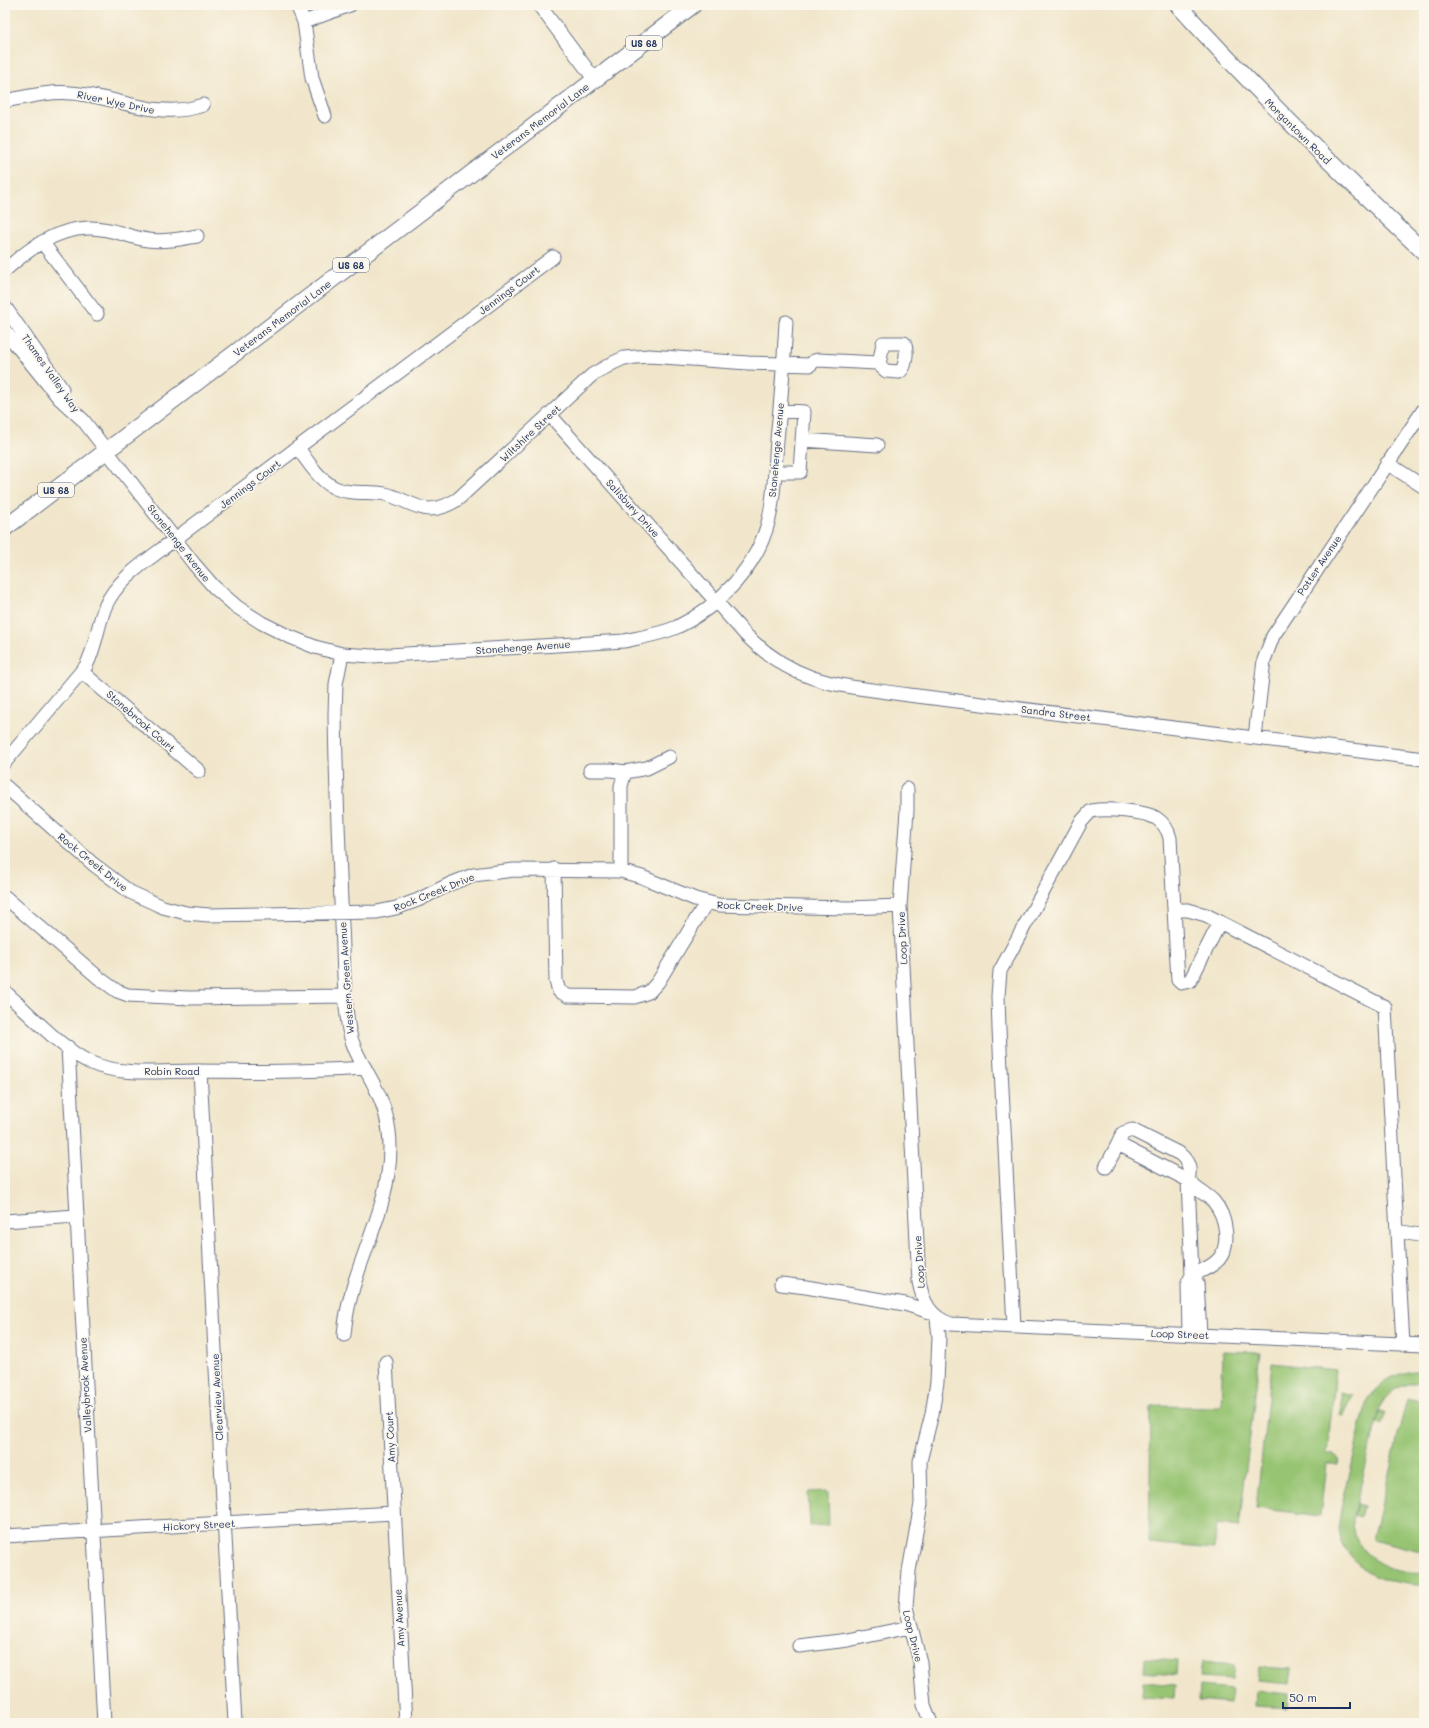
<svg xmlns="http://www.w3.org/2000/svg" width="1429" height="1728" font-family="Mali,sans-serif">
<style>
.green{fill:#97c472;stroke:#597a68}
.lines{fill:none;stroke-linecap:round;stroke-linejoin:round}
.minor-casing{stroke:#666f84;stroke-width:15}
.major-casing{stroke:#666f84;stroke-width:18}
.minor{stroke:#fff;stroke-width:13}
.major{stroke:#fff;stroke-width:16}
.labels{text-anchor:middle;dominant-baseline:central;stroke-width:3.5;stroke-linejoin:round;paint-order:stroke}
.shield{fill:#fbf7ec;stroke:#5e6b89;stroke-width:1}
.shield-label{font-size:9px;font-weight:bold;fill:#1b2f5e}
.street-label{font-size:10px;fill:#1b2f5e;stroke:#fbf7ec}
</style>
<rect width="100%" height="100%" fill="#fbf7ec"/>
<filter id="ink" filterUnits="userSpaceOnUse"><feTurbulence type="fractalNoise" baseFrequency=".025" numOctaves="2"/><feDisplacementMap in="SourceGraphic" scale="8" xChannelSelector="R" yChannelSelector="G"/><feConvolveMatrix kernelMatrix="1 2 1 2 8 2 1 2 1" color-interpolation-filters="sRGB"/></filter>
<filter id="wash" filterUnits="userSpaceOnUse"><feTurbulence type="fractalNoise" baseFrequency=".012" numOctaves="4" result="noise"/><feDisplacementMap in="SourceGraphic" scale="16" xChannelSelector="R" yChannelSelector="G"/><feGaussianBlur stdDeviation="0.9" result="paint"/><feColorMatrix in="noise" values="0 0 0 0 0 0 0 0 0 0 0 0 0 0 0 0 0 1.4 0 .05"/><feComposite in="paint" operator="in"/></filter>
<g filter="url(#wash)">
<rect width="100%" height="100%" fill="#f1e6cb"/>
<path class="green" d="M1223 1351 1260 1352 1239 1527 1217 1524 1214 1549 1149 1543 1151 1406 1221 1407Z
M1272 1363 1336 1370 1327 1454 1334 1455 1339 1458 1338 1464H1326L1320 1516 1256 1508Z
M1424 1370V1382C1406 1383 1390 1388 1381 1405L1353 1516C1350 1555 1389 1575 1424 1572V1585C1389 1586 1338 1567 1339 1524 1340 1505 1348 1484 1352 1464 1357 1443 1361 1420 1369 1399 1382 1378 1399 1372 1424 1370Z
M1340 1392 1353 1395 1344 1412V1416L1340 1415 1341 1411Z
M1407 1398 1424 1402V1553L1373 1540Z
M1380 1412 1385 1413 1382 1424 1376 1423Z
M828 1491 829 1525 810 1526 808 1492Z
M1357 1504 1363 1506 1360 1517 1354 1515Z
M1145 1658 1177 1660 1176 1675 1144 1672Z
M1202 1662 1234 1665 1232 1679 1200 1677Z
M1259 1667 1291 1669 1289 1684 1257 1681Z
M1143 1682 1175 1685 1174 1699 1142 1697Z
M1200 1686 1232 1689 1230 1704 1199 1701Z
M1256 1691 1288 1694 1287 1708 1255 1706Z"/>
</g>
<g filter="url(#ink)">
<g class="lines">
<g class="minor-casing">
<path id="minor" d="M297 5 304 22 312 78 325 116
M539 5 595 80
M304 22 350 5
M5 101C27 97 49 91 71 93 117 96 157 121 203 105
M42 242 97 314
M5 270C29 249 55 229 88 228 109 227 128 237 148 240 164 242 180 239 197 236
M5 307 62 389
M5 331 59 398 83 420 194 564 214 587 237 607 262 623 288 636 315 647 342 654 372 656 624 641C642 637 661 634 677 627 720 606 758 566 769 519 775 493 775 466 777 440 781 401 784 361 786 322
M550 415 745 634C797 686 840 685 909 695L1424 759
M802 440 877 445
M298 448C308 462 318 478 333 487 348 495 369 491 385 494 400 497 414 508 429 509 440 509 449 505 458 499L592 375 613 363 624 358 649 356 748 363 810 365 814 361 818 360 877 363 886 371 899 372C906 369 908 350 904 343H883L879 365
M1387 463 1424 487
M775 472H800L804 412 780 410
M342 654 336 684 335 714C336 784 339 855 342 925 344 960 343 996 349 1030 353 1051 365 1067 374 1085 384 1104 390 1125 390 1147 390 1216 349 1267 344 1335
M82 672 199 771
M1255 737 1264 660 1273 636 1424 409
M5 762 86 666C96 647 97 627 105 607 117 578 151 558 175 539L553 257
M590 770H611L625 772
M5 786 93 864 130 892 163 907 186 913 209 915 377 912 396 908 418 900 450 884 473 875 514 870 621 871 642 877 695 899 718 905 849 908 900 906
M907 789V811L900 906 919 1282C923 1302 930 1317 951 1324L1424 1345
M554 869 556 981 559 991 568 996 635 997 649 992 658 982 706 903
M621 871V786L625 772 647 768 669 757
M5 897 99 978 117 991 128 995 189 998 346 996
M1175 910H1188L1206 915 1385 1007 1403 1345
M5 992C30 1014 61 1048 89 1062 121 1077 161 1071 194 1071 251 1072 308 1072 365 1068
M68 1047 104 1723
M200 1071 235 1723
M1106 1167 1118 1144 1188 1180 1192 1275C1201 1271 1212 1267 1219 1259 1231 1244 1226 1216 1214 1202 1206 1193 1195 1190 1188 1180 1191 1169 1189 1162 1180 1154L1132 1130 1123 1133 1118 1144
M5 1221 76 1216
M1397 1231 1424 1236
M781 1284 806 1287 905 1304 930 1312
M1014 1327 999 1029 998 996 1000 971 1081 822 1091 811C1106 808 1144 811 1156 818 1164 823 1168 830 1170 838L1178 980 1181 983 1190 981 1220 922
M1189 1334 1188 1283 1192 1275 1197 1283 1200 1334
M386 1362 406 1723
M5 1536 393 1513
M799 1646 848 1640 910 1627
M931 1723 924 1705 920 1662 906 1607 909 1571 921 1504 920 1461 932 1414 937 1382 939 1337 937 1318"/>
</g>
<g class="major-casing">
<path id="major" d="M1178 5C1256 91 1339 172 1424 252
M5 528 693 5"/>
</g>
<use href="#minor" class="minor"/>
<use href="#major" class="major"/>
</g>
</g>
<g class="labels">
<g class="shield">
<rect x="626" y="36" width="36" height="14" rx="3"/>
<rect x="333" y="258" width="36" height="14" rx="3"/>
<rect x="38" y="483" width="36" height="14" rx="3"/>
</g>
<g class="shield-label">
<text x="644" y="43">US 68</text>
<text x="351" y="265">US 68</text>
<text x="56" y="490">US 68</text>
</g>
<g class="street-label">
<text transform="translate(116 102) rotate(12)">River Wye Drive</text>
<text transform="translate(540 121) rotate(-37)">Veterans Memorial Lane</text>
<text transform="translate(1298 131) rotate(45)">Morgantown Road</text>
<text transform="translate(509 290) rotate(-37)">Jennings Court</text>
<text transform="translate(282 318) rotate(-37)">Veterans Memorial Lane</text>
<text transform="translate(51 373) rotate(55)">Thames Valley Way</text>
<text transform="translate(530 433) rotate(-43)">Wiltshire Street</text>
<text transform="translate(776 450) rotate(-85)">Stonehenge Avenue</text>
<text transform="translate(250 484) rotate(-37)">Jennings Court</text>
<text transform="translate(633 508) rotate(48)">Salisbury Drive</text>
<text transform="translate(179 543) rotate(52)">Stonehenge Avenue</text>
<text transform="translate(1319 565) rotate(-56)">Potter Avenue</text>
<text transform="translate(523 647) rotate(-4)">Stonehenge Avenue</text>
<text transform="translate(1056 713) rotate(7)">Sandra Street</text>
<text transform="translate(141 721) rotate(41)">Stonebrook Court</text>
<text transform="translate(93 862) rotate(39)">Rock Creek Drive</text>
<text transform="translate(434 892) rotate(-22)">Rock Creek Drive</text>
<text transform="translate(760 906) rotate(2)">Rock Creek Drive</text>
<text transform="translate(902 938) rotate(-93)">Loop Drive</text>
<text transform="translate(346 978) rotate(-94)">Western Green Avenue</text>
<text x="172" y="1071">Robin Road</text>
<text transform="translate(919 1262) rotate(-94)">Loop Drive</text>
<text transform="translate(1180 1334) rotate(2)">Loop Street</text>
<text transform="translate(85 1385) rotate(-93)">Valleybrook Avenue</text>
<text transform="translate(217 1397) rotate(-93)">Clearview Avenue</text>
<text transform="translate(390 1437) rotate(-93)">Amy Court</text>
<text transform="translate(199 1525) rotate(-3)">Hickory Street</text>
<text transform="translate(399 1618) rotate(-93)">Amy Avenue</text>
<text transform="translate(913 1636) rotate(76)">Loop Drive</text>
</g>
</g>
<rect width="1429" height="1728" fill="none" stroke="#fbf7ec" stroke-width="20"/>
<path d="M1283 1702v6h67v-6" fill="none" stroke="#1b2f5e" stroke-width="2"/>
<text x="1289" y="1702" font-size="12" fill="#1b2f5e" stroke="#fbf7ec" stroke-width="3" paint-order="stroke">50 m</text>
</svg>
